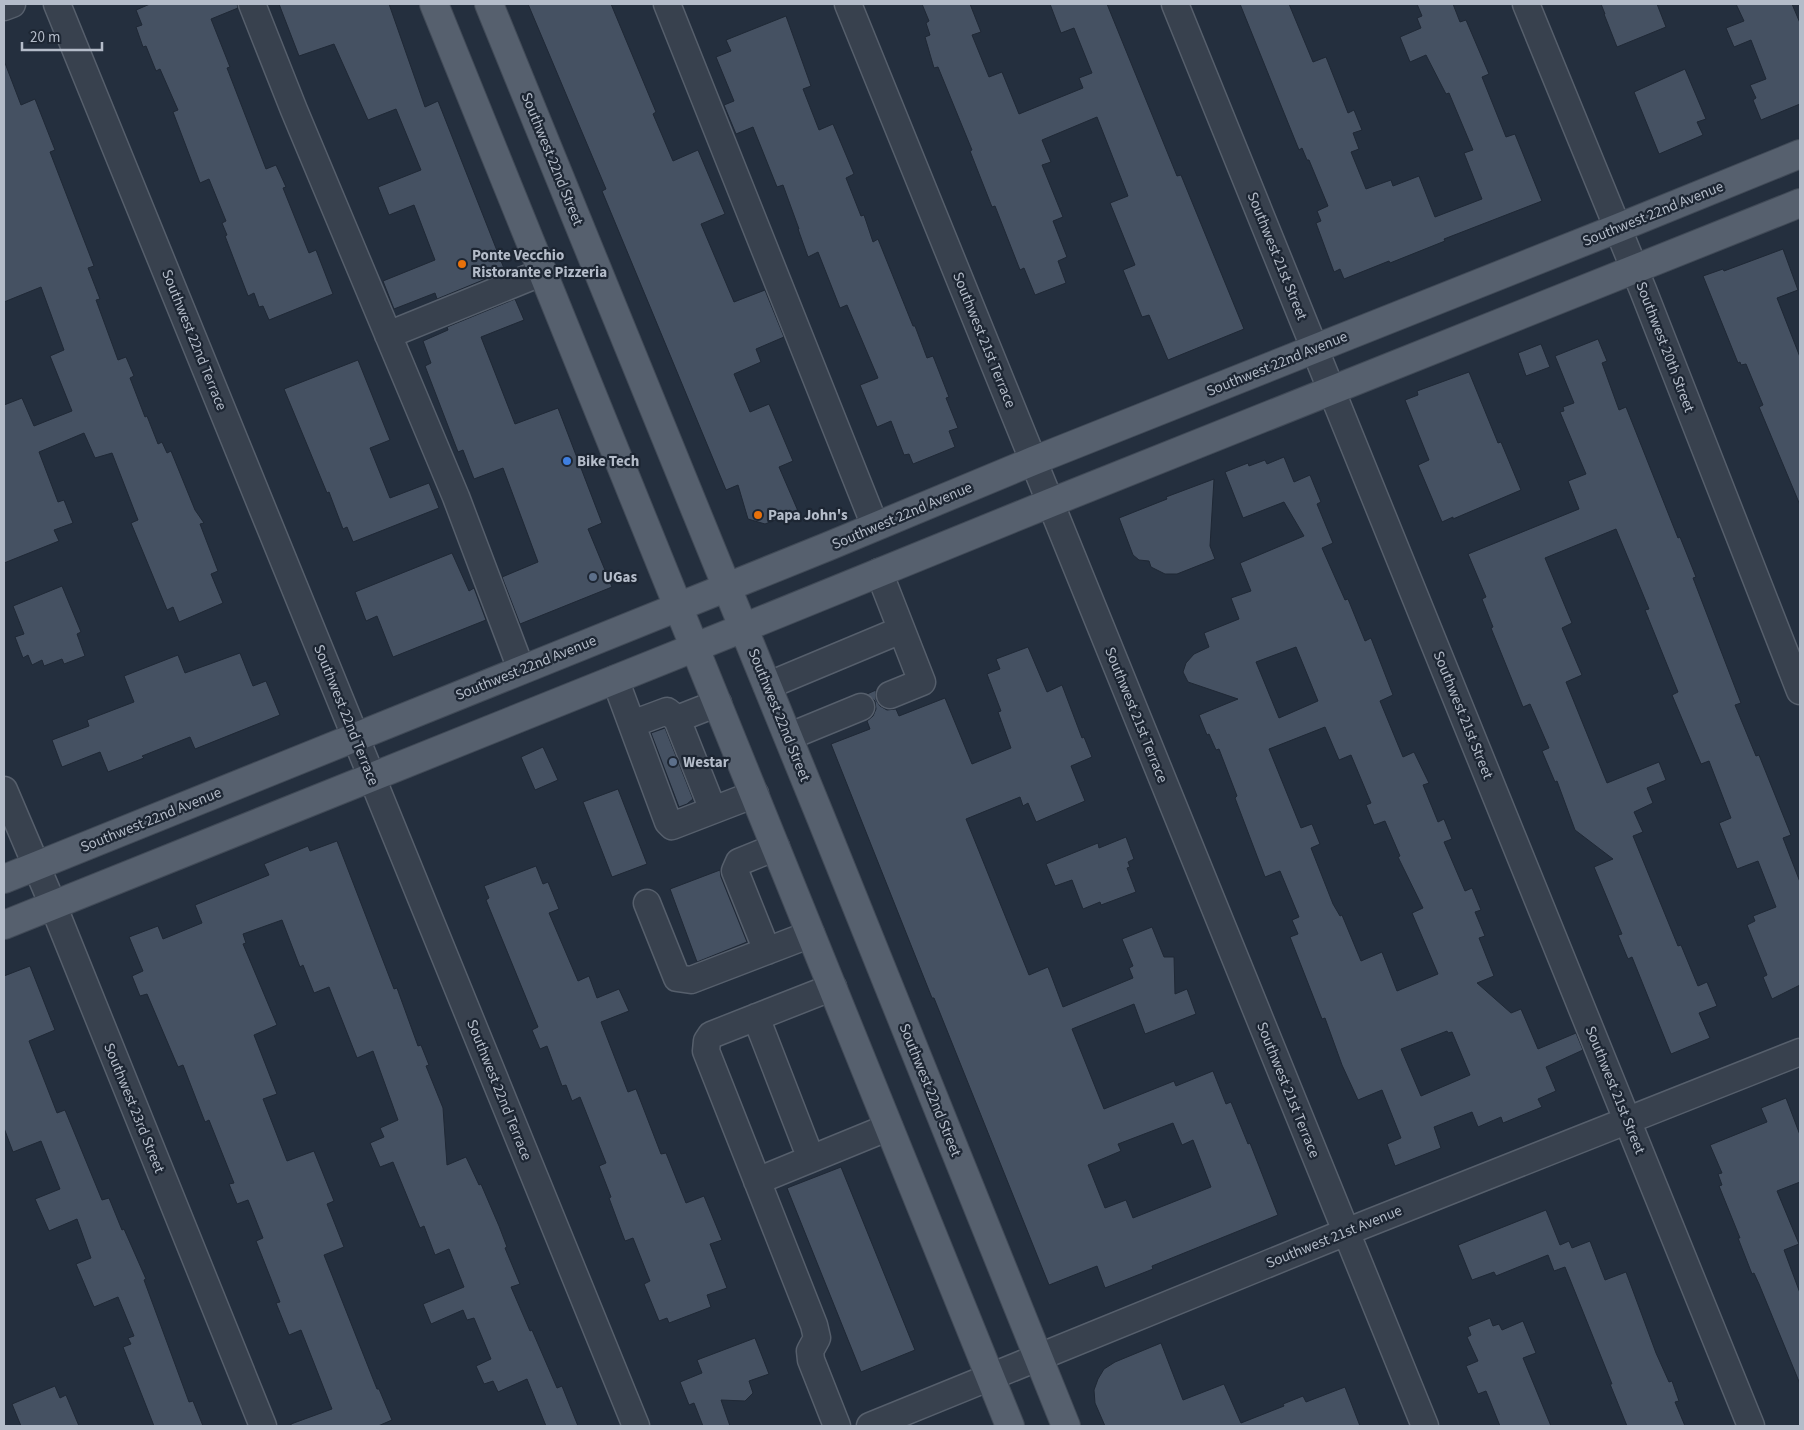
<svg xmlns="http://www.w3.org/2000/svg" width="1804" height="1430" font-family="'Source Sans 3',sans-serif">
<style>
.building{fill:#455162;stroke:#1f2835;fill-rule:evenodd}
.lines{fill:none;stroke-linecap:round;stroke-linejoin:round}
.minor-casing{stroke:#565f6c;stroke-width:29}
.major-casing{stroke:#414a57;stroke-width:30}
.minor{stroke:#38414e;stroke-width:26}
.major{stroke:#56606e;stroke-width:28}
.food-dot{fill:#e8710a;stroke:#1d2633;stroke-width:2}
.shop-dot{fill:#3f7fe0;stroke:#1d2633;stroke-width:2}
.service-dot{fill:#5c6f8a;stroke:#1d2633;stroke-width:2}
.labels{text-anchor:middle;dominant-baseline:central;stroke-width:4.5;stroke-linejoin:round;paint-order:stroke}
.street-label{font-size:15px;fill:#b4bcc9;stroke:#1d2633}
.poi-label{font-size:15px;font-weight:bold;fill:#b4bcc9;stroke:#1d2633;text-anchor:start}
</style>
<rect width="100%" height="100%" fill="#242f3e"/>
<path class="building" d="M150 4H237L238 8 211 19 230 67 227 68 266 169 276 165 286 187 283 188 309 253 316 250 333 294 269 320 263 306 259 307 254 293 248 296 225 236 227 235 222 223 226 221 209 179 200 183 173 112 178 110 160 69 156 71 146 46 143 47 136 27 142 25 136 10Z
M279 4H389L425 107 438 101 505 271 437 299 435 293 394 309 383 281 435 260 414 205 389 215 378 187 421 170 396 109 368 120 334 44 299 56Z
M528 4H611L656 112 653 114 673 161 698 150 725 214 701 224 734 302 765 290 784 337 756 349 761 362 734 374 750 412 769 404 793 461 779 467 798 511 765 524 748 519 738 485 726 490 602 191 606 189Z
M922 4H970L981 32 972 35 989 77 1002 72 1019 114 1083 88 1079 78 1092 73 1074 28 1061 33 1050 4H1107L1177 176 1181 175 1244 329 1168 360 1149 315 1142 317 1123 270 1135 265 1110 203 1128 196 1097 117 1042 140 1051 162 1042 165 1063 217 1053 221 1067 257 1058 261 1066 283 1035 295 1024 268 1020 270 995 206 992 207 970 151 972 150 938 67 934 68 925 37 930 35 926 23 929 21Z
M1240 4H1289L1313 62 1326 57 1348 113 1354 110 1362 130 1353 133 1359 149 1351 152 1366 189 1391 180 1393 186 1419 176 1435 217 1482 199 1464 153 1473 150 1449 93 1446 94 1426 55 1410 62 1400 37 1421 28 1417 18 1422 16 1417 4H1453L1460 22 1466 20 1489 74 1482 77 1506 137 1515 134 1542 201 1444 239 1445 241 1390 263 1389 261 1344 279 1340 269 1334 272 1316 223 1321 221 1317 211 1328 206 1309 160H1307L1302 148 1299 150Z
M1601 4H1657L1666 27 1617 47 1604 14H1605Z
M1736 4H1792L1800 23V104L1761 120 1753 100 1756 98 1750 85 1766 79 1751 40 1734 47 1726 28 1744 21Z
M786 16 811 86 803 89 819 130 833 124 854 174 846 178 861 216 864 215 873 242 878 239 913 326H915L927 358 933 356 949 397 946 398 958 428 949 431 955 447 913 464 909 454 904 455 891 421 877 427 860 385 878 378 847 305 840 308 818 252 808 257 798 229H799L783 185 777 187 753 127 736 134 724 105 734 101 716 57 731 51 726 40Z
M5 63 21 105 35 99 55 150 50 152 94 266 88 268 100 299 96 300 118 360 126 357 134 376 130 378 145 417 147 416 158 444 162 442 167 453 171 451 195 510 204 523 200 524 218 571 211 574 223 603 179 622 173 607 167 610 131 523 138 520 112 453 95 458 84 433 39 452 58 502 64 500 73 523 54 530 59 541 4 563V405L22 398 34 426 72 411 50 356 64 350 41 287 4 302V64Z
M1685 69 1706 119 1697 122 1703 135 1659 154 1634 92Z
M1783 249 1798 290 1777 298 1800 357V505L1759 407 1763 405 1746 364 1741 365 1740 362 1738 363 1703 276 1723 269 1724 271Z
M515 299 524 320 481 337 515 424 558 408 602 523 588 529 612 587 520 624 502 577 538 562 503 468 474 479 463 450 458 452 425 366 431 363 423 341 448 330 447 327Z
M1598 339 1607 361 1602 363 1619 410 1626 407 1678 538 1680 537 1696 577 1693 578 1741 703 1735 705 1756 756 1759 755 1791 835 1783 838 1800 882V985L1772 999 1763 977 1767 975 1747 925 1755 921 1753 916 1776 907 1758 861 1737 869 1719 823 1731 818 1709 761 1701 764 1672 695 1678 692 1645 610 1649 609 1616 529 1545 558 1572 623 1562 628 1582 675 1566 682 1607 783 1659 762 1666 780 1647 788 1653 803 1634 812 1643 832 1633 836 1678 946 1681 945 1698 986 1707 982 1717 1006 1699 1013 1710 1038 1671 1054 1632 957 1628 959 1618 935 1622 934 1594 867 1613 859 1575 830 1557 781 1555 782 1542 751 1549 748 1530 704 1523 707 1491 628 1493 627 1482 599 1486 597 1468 554 1579 509 1568 481 1586 474 1560 412 1564 411 1563 407 1574 403 1555 356Z
M1541 344 1550 367 1526 376 1518 353Z
M358 360 390 440 370 448 390 498 429 483 439 508 353 542 347 527 343 529 329 492 327 493 284 389Z
M1469 372 1498 443 1501 442 1521 490 1453 519V517L1442 522 1418 465 1429 460 1405 400 1418 395 1417 391Z
M1284 457 1294 482 1310 475 1321 502 1317 504 1333 543 1322 548 1345 600 1348 599 1365 641 1371 638 1393 695 1380 701 1403 757 1414 752 1429 783 1423 785 1438 822 1444 819 1452 839 1444 842 1465 891 1472 888 1481 910 1475 912 1485 936 1479 938 1494 976 1477 983 1511 1013 1521 1009 1538 1049 1576 1033 1583 1050 1546 1067 1556 1091 1538 1099 1542 1107 1503 1123 1501 1117 1478 1127 1472 1112 1434 1127 1441 1148 1395 1166 1387 1144 1401 1138 1382 1090 1358 1100 1342 1065 1325 1018 1322 1019 1290 937 1298 934 1292 920 1299 917 1280 871 1265 877 1235 798 1237 796 1219 749 1216 750 1209 734 1207 735 1199 715 1238 699 1188 682 1183 672 1186 663 1194 654 1209 647 1204 633 1239 619 1231 598 1251 591 1240 563 1304 536 1284 502 1243 518 1225 472 1248 463 1249 466 1265 460 1267 464ZM1296 647 1318 701 1279 718 1256 662ZM1325 727 1339 760 1351 755 1371 803 1366 805 1374 825 1385 821 1400 856 1398 857 1423 908 1412 913 1438 974 1397 991 1382 952 1361 961 1342 915 1340 916 1333 904 1311 848 1320 844 1312 824 1301 828 1269 749ZM1447 1031 1448 1033 1452 1032 1470 1075 1421 1096 1401 1049Z
M1214 479 1210 546 1215 559 1177 574H1165L1151 567 1149 561 1139 560 1133 555 1119 518 1167 499 1166 497Z
M452 553 469 591 474 588 486 620 393 657 377 616 366 621 355 592Z
M62 586 81 632 77 634 85 656 64 664 62 659 44 666 42 660 32 665 28 655 23 658 15 637 24 634 13 606Z
M1028 647 1047 692 1062 685 1082 738 1084 737 1092 757 1071 766 1085 801 1036 822 1028 803 1023 806 1020 797 966 819 1029 975 1048 967 1063 1007 1133 978 1129 968 1133 966 1122 939 1152 927 1164 957H1174L1175 994 1187 989 1196 1014 1145 1034 1134 1004 1072 1029 1104 1109 1174 1081 1176 1086 1213 1071 1226 1104 1231 1102 1248 1144 1250 1143 1278 1215 1152 1266 1153 1269 1105 1288 1097 1266 1049 1285 934 998H932L831 744 870 729 867 721 873 716 876 709 875 701 867 694 876 690V700L880 706 887 710 896 709 899 716 945 698 972 764 1011 748 998 712 1001 711 987 674 1000 669 996 659ZM1173 1123 1182 1145 1193 1140 1211 1187 1133 1218 1126 1200 1105 1208 1088 1165 1121 1151 1118 1144Z
M240 653 253 686 266 681 280 715 195 749 190 737 142 756 144 758 108 772 100 752 62 767 52 740 89 726 87 720 134 702 124 676 178 655 185 673Z
M665 728 693 799 687 804 679 807 651 733Z
M543 747 558 780 535 790 521 757Z
M618 789 647 864 612 877 583 802Z
M1126 837 1134 859 1128 862 1130 867 1127 868 1136 892 1101 905 1100 902 1083 909 1072 880 1055 886 1046 864 1098 843 1099 848Z
M337 841 394 989 397 988 418 1046 421 1045 429 1065 426 1066 443 1108 447 1165 466 1157 479 1185 481 1184 499 1226 507 1247 505 1248 520 1284 511 1287 530 1331 532 1330 557 1388 562 1386 578 1426H546L527 1379 498 1392 493 1381 484 1384 476 1366 491 1359 474 1318 467 1320 463 1310 431 1324 423 1304 464 1287 449 1249 435 1255 424 1226 420 1228 393 1162 380 1167 370 1143 384 1137 380 1128 398 1120 373 1051 357 1058 329 987 314 993 303 965 300 967 282 920 243 934 246 943 243 944 277 1025 254 1035 277 1094 263 1099 287 1161 314 1151 334 1201 327 1204 344 1247 324 1255 377 1389H379L392 1420 378 1426H291V1424L332 1409 301 1330 289 1335 276 1303 280 1302 256 1241 263 1238 248 1200 237 1204 229 1184 234 1183 209 1120 205 1122 183 1065 178 1067 147 994 140 996 132 976 143 971 129 937 158 926 163 939 202 923 195 905 269 875 264 864 308 846 310 851Z
M536 866 543 884 548 882 559 909 549 913 578 981 589 976 597 998 619 989 629 1011 601 1022 628 1092 636 1089 661 1154 666 1153 686 1203 704 1196 722 1240 710 1244 727 1288 707 1295 711 1307 669 1323 667 1318 659 1321 644 1284 650 1281 633 1238 625 1241 609 1198 611 1197 599 1166 606 1163 580 1097 572 1101 566 1085 562 1086 547 1046 540 1049 532 1030 538 1027 486 900 489 898 484 886Z
M720 870 721 877 747 942 697 962 670 889Z
M30 966 55 1030 29 1041 57 1113 65 1110 102 1200 109 1198 122 1230 124 1229 146 1279 144 1280 189 1402 193 1401 203 1426H154L123 1347 131 1344 128 1338 134 1336 118 1297 94 1307 76 1264 91 1258 77 1219 49 1231 35 1199 60 1189 41 1141 13 1152 4 1128V976Z
M1786 1098 1800 1135V1182L1777 1191 1799 1244 1784 1250 1800 1293V1384L1759 1284 1754 1273 1752 1274 1738 1238H1740L1719 1186 1722 1185 1718 1174 1722 1173 1710 1145 1767 1122 1761 1108Z
M841 1167 915 1350 861 1372 787 1188Z
M1546 1210 1560 1245 1569 1241 1572 1248 1590 1241 1605 1280 1626 1272 1656 1353 1669 1382 1672 1381 1679 1401 1675 1402 1685 1426H1627L1610 1384H1612L1565 1267 1554 1271 1548 1255 1496 1276 1494 1272 1472 1280 1458 1245Z
M1490 1318 1493 1326 1499 1324 1502 1330 1523 1321 1536 1353 1523 1358 1551 1426H1500L1486 1391 1478 1394 1466 1366 1478 1361 1467 1337 1471 1335 1468 1327Z
M755 1338 769 1374 749 1381 753 1393 745 1401 721 1400 730 1426H703L694 1403 689 1405 680 1382 702 1373 697 1360Z
M1161 1343 1183 1400 1224 1384 1241 1423 1284 1406 1283 1404 1303 1396 1306 1402 1345 1387 1360 1426H1105L1095 1403 1094 1390 1098 1379 1104 1369 1115 1362Z
M55 1386 60 1398 66 1395 79 1426H21L12 1404Z"/>
<g class="lines">
<g class="minor-casing">
<path id="minor" d="M57 4 636 1426
M252 4 294 110 456 497 521 669
M667 4 875 526
M848 4 1425 1426
M1175 4 1751 1426
M1526 4 1643 290 1800 691
M4 7 12 4
M388 335 543 272
M879 572 922 682 890 695
M615 679 668 822 672 826 755 794
M767 686 901 630
M632 724 667 711 677 719
M788 737 861 707
M4 790 53 905 263 1426
M713 810 677 719 718 703
M647 903 677 978 691 980 811 934
M767 951 735 871 739 862 776 847
M833 987 711 1035 707 1041 706 1051 814 1325 817 1338 810 1351 811 1360 837 1426
M756 1017 811 1159
M757 1181 889 1127
M870 1426 1346 1232 1800 1052"/>
</g>
<g class="major-casing">
<path id="major" d="M434 4 1010 1426
M489 4 821 818 1066 1426
M4 879 829 546 1033 461 1618 228 1800 154
M4 925 743 628 1050 503 1800 203"/>
</g>
<use href="#minor" class="minor"/>
<use href="#major" class="major"/>
</g>
<g class="food-dot">
<circle cx="462" cy="264" r="5"/>
<circle cx="758" cy="515" r="5"/>
</g>
<circle class="shop-dot" cx="567" cy="461" r="5"/>
<g class="service-dot">
<circle cx="593" cy="577" r="5"/>
<circle cx="673" cy="762" r="5"/>
</g>
<g class="labels">
<g class="street-label">
<text transform="translate(552 159) rotate(68)">Southwest 22nd Street</text>
<text transform="translate(1653 214) rotate(-22)">Southwest 22nd Avenue</text>
<text transform="translate(1277 256) rotate(68)">Southwest 21st Street</text>
<text transform="translate(194 340) rotate(68)">Southwest 22nd Terrace</text>
<text transform="translate(984 340) rotate(68)">Southwest 21st Terrace</text>
<text transform="translate(1665 347) rotate(69)">Southwest 20th Street</text>
<text transform="translate(1277 364) rotate(-22)">Southwest 22nd Avenue</text>
<text transform="translate(902 516) rotate(-23)">Southwest 22nd Avenue</text>
<text transform="translate(526 668) rotate(-22)">Southwest 22nd Avenue</text>
<text transform="translate(346 715) rotate(68)">Southwest 22nd Terrace</text>
<text transform="translate(779 715) rotate(68)">Southwest 22nd Street</text>
<text transform="translate(1136 715) rotate(68)">Southwest 21st Terrace</text>
<text transform="translate(1463 715) rotate(68)">Southwest 21st Street</text>
<text transform="translate(151 820) rotate(-22)">Southwest 22nd Avenue</text>
<text transform="translate(499 1090) rotate(68)">Southwest 22nd Terrace</text>
<text transform="translate(930 1090) rotate(68)">Southwest 22nd Street</text>
<text transform="translate(1288 1090) rotate(68)">Southwest 21st Terrace</text>
<text transform="translate(1615 1090) rotate(68)">Southwest 21st Street</text>
<text transform="translate(134 1108) rotate(68)">Southwest 23rd Street</text>
<text transform="translate(1334 1237) rotate(-22)">Southwest 21st Avenue</text>
</g>
<g class="poi-label">
<text x="472" y="255">Ponte Vecchio<tspan x="472" dy="17">Ristorante e Pizzeria</tspan></text>
<text x="577" y="461">Bike Tech</text>
<text x="768" y="515">Papa John's</text>
<text x="603" y="577">UGas</text>
<text x="683" y="762">Westar</text>
</g>
</g>
<rect width="1804" height="1430" fill="none" stroke="#b4bcc9" stroke-width="10"/>
<path d="M22 42v8h80v-8" fill="none" stroke="#b4bcc9" stroke-width="2.5"/>
<text x="30" y="42" font-size="15" fill="#b4bcc9" stroke="#1d2633" stroke-width="4" paint-order="stroke">20 m</text>
</svg>
